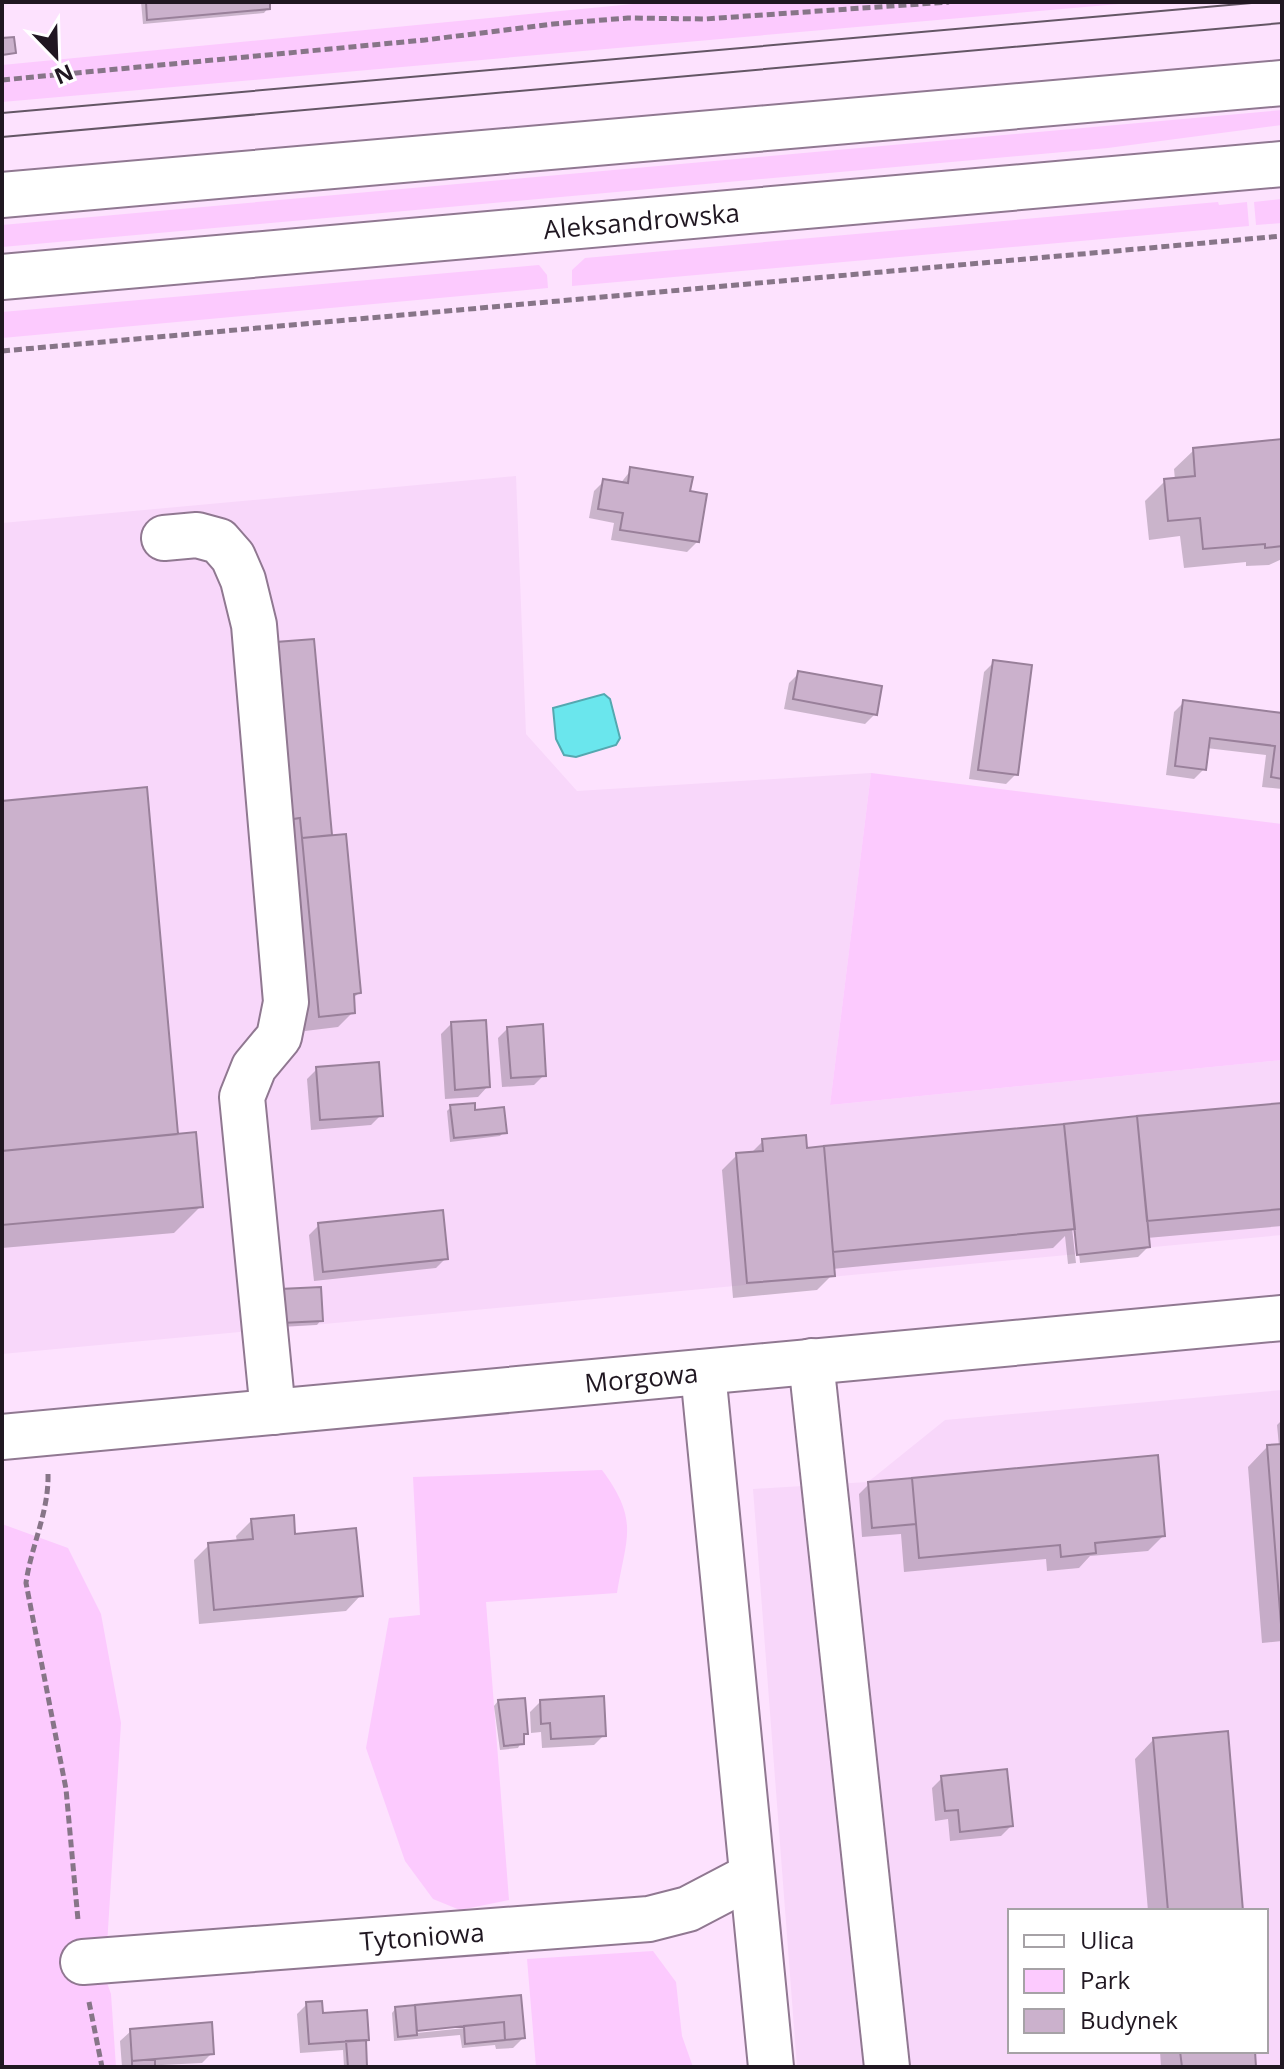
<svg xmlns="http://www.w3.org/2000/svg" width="1284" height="2069" font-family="'Open Sans',sans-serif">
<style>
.built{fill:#f8d7fa;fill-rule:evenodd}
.green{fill:#fccafe}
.water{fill:#6ae6ed;stroke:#54a8b0;stroke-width:2}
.shadow{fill:#0003;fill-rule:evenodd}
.building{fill:#cbb1cc;stroke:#99809a;stroke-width:2}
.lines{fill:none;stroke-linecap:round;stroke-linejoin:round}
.minor-casing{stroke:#907891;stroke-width:48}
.major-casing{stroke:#907891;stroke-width:48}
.path{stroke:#877588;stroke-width:5;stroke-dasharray:8 4;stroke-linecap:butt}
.minor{stroke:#fff;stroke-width:44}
.major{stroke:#fff;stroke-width:44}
.tram{stroke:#645665;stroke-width:2}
.labels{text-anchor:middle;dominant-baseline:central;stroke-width:6;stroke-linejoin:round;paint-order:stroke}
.street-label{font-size:26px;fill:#201721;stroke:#fff}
</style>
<rect width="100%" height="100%" fill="#fde2fe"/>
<path class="built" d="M516 476 526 734 577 791 871 773 830 1105 1282 1060V1235L2 1354V523Z
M1282 1390V2067H797L753 1489 868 1482 945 1420ZM1010 1911H1266V2051H1010Z"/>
<path class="green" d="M654 2H1142L2 102V65Z
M1282 110V125L1108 148 2 247V225Z
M1282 199V223L1256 225 1254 202Z
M1218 202 1219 205 1247 202 1249 226 572 286V270L585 258Z
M539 265 547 275 548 288 2 338V312Z
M871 773 1282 824V1060L830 1105Z
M602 1470C640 1521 626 1537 617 1593L486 1602 509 1900 460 1910 433 1899 405 1861 366 1748 389 1618 420 1615 413 1477Z
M2 1524 68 1548 101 1614 121 1723 105 1977 111 1994 116 2067H2Z
M653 1951 676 1982 682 2036 693 2067H536L527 1959Z"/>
<path class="water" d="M604 694 610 699 620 738 616 745 576 757 564 755 556 739 553 708Z"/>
<path class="shadow" d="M141 2H268V8L264 13 143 24Z
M1282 441V559L1269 565 1246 566V562L1184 568 1180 536 1149 540 1145 501 1165 481 1175 480 1174 469 1194 450Z
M631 470 688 493 697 542 687 552 611 540 614 523 589 518 594 491 604 481 620 484Z
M312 641 331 837 359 993 352 999 353 1012 338 1027 305 1031 286 832 261 659Z
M994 662 1016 774 1006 784 969 779 984 672Z
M799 673 875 714 865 724 784 709 789 683Z
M1184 702 1282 715V789L1262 787 1266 755 1206 748 1204 769 1194 779 1166 775 1174 712Z
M2 803 176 1136 201 1206 174 1233 2 1248Z
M451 1024 488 1086 478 1097 445 1099 441 1034Z
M508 1028 544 1075 534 1085 502 1087 498 1038Z
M317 1069 381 1115 371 1125 311 1130 307 1079Z
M1282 1106V1226L1147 1238 1148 1247 1138 1257 1080 1263 1076 1224 1072 1228 1076 1263 1068 1264 1065 1236 1053 1248 832 1269V1275L817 1290 733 1298 722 1170 737 1155 750 1154 763 1141 805 1150Z
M451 1107 473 1112 504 1132 500 1136 450 1142 447 1111Z
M319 1225 446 1258 436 1268 314 1281 309 1235Z
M276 1296 321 1320 317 1325 278 1327Z
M1282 1420V1641L1262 1643 1248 1467 1267 1447 1279 1446 1277 1425Z
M1156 1457 1163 1536 1148 1551 1090 1556 1079 1568 1047 1571 1046 1559 904 1572 901 1534 862 1537 859 1494 869 1484Z
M251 1521 293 1536 361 1595 346 1611 199 1624 194 1560 209 1545 237 1542 236 1536Z
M498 1701 526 1733 518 1748 500 1750 494 1706Z
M540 1702 604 1735 594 1745 542 1748 541 1732 531 1733 530 1712Z
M1154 1739 1241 1911H1148L1135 1759Z
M942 1778 1011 1826 1001 1836 950 1841 948 1819 935 1821 932 1788Z
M519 1997 523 2038 513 2048 496 2049 495 2045 462 2048 460 2035 394 2041 392 2013 396 2008ZM469 2024 465 2028 407 2034V2030Z
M307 2004 364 2042 365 2067H344L343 2050 300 2053 297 2014Z
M131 2031 212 2053 202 2063 122 2067 120 2041Z
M1160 2051H1253L1254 2067H1161Z"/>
<path class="building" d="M146 2H270V9L147 20Z
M14 37 16 53 2 55V38Z
M1282 439V546L1265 548V544L1203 549 1200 518 1168 521 1164 479 1195 476 1193 448Z
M630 467 693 477 690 491 707 494 699 542 620 530 623 513 598 509 603 479 628 483Z
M314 639 332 835 302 838 300 818 293 819 276 642Z
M993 660 1032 665 1018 775 978 770Z
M798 671 882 686 877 715 793 699Z
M1183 700 1282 713V779L1271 777 1275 746 1210 738 1206 770 1175 766Z
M147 787 178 1134 2 1151V801Z
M346 834 361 993 354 994 355 1013 319 1017 302 838Z
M486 1020 490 1087 455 1090 451 1022Z
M543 1024 546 1076 511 1078 507 1027Z
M379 1062 383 1116 320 1120 316 1067Z
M475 1103V1110L504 1107 507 1133 454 1138 450 1105Z
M1282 1103V1209L1147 1221 1137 1116Z
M1137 1116 1150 1247 1077 1255 1064 1124Z
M1064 1124 1075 1229 833 1252 824 1146Z
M196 1132 203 1207 2 1225V1151Z
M806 1135 807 1148 824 1146 835 1276 747 1283 736 1153 763 1151 762 1139Z
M443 1210 448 1259 323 1272 318 1223Z
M321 1287 323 1321 281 1323 280 1289Z
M1282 1444V1624H1281L1267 1445Z
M1158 1455 1165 1536 1095 1543 1096 1553 1061 1557 1060 1545 919 1558 912 1478Z
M912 1478 916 1524 872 1528 868 1482Z
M294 1515 295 1534 356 1528 363 1596 214 1610 208 1543 253 1539 251 1519Z
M604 1696 606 1736 551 1739 550 1723 541 1724 540 1700Z
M525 1698 528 1734H524V1744L504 1746 498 1700Z
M1228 1731 1243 1911H1168L1153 1738Z
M1007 1769 1013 1826 960 1832 958 1810 945 1811 941 1776Z
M521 1995 525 2038 505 2040 504 2022 417 2031 415 2005Z
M322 2001 323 2013 367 2010 369 2040 309 2044 306 2002Z
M415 2005 417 2035 398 2037 395 2007Z
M212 2022 214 2054 132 2061 130 2029Z
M504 2022 505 2040 465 2044 464 2026Z
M366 2040 367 2067H348L346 2041Z
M1180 2051H1255L1256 2067H1182Z
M155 2059V2067H132V2061Z"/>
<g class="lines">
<g class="minor-casing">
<g id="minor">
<path d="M164 538 197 535 219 541 233 557 243 580 254 625 286 1002 279 1037 254 1067 242 1097 273 1412"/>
<path d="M811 1361 887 2067"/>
<path d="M703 1372 771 2067"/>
<path id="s1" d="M2 1437 1282 1318"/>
<path id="s2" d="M83 1962 649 1919 688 1909 751 1876"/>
</g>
</g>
<g class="major-casing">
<g id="major">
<path d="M2 195 1282 83"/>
<path id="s3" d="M2 277 1282 164"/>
</g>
</g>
<path class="path" d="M2 80 425 40 553 24 628 18 705 19 949 2
M2 351 1282 236
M48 1474C49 1512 31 1546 26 1583L66 1789 78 1920
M89 2002 102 2067"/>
<use href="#minor" class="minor"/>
<use href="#major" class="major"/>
<path class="tram" d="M2 113 1263 2
M2 137 1282 23"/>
</g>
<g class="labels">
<g class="street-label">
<text stroke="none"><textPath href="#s3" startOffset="642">Aleksandrowska</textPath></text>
<text stroke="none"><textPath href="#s1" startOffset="642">Morgowa</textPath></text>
<text stroke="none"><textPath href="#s2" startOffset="340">Tytoniowa</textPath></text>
</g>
</g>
<rect width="1284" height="2069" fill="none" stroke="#201721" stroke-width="8"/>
<rect x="1008" y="1909" width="260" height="144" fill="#ffffff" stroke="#a6a2a6" stroke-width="2"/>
<rect x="1024" y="1935" width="40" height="12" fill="#ffffff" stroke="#a6a2a6" stroke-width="2"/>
<text x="1080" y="1949" font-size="24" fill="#201721">Ulica</text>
<rect x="1024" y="1969" width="40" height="24" fill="#fccafe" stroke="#a6a2a6" stroke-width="2"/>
<text x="1080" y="1989" font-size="24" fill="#201721">Park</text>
<rect x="1024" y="2009" width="40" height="24" fill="#cbb1cc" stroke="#a6a2a6" stroke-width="2"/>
<text x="1080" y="2029" font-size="24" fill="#201721">Budynek</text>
<g transform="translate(56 56) rotate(157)" stroke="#ffffff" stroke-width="6" paint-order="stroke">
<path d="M0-6L14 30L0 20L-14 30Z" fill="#201721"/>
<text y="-12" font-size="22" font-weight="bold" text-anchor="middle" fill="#201721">N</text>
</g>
</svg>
